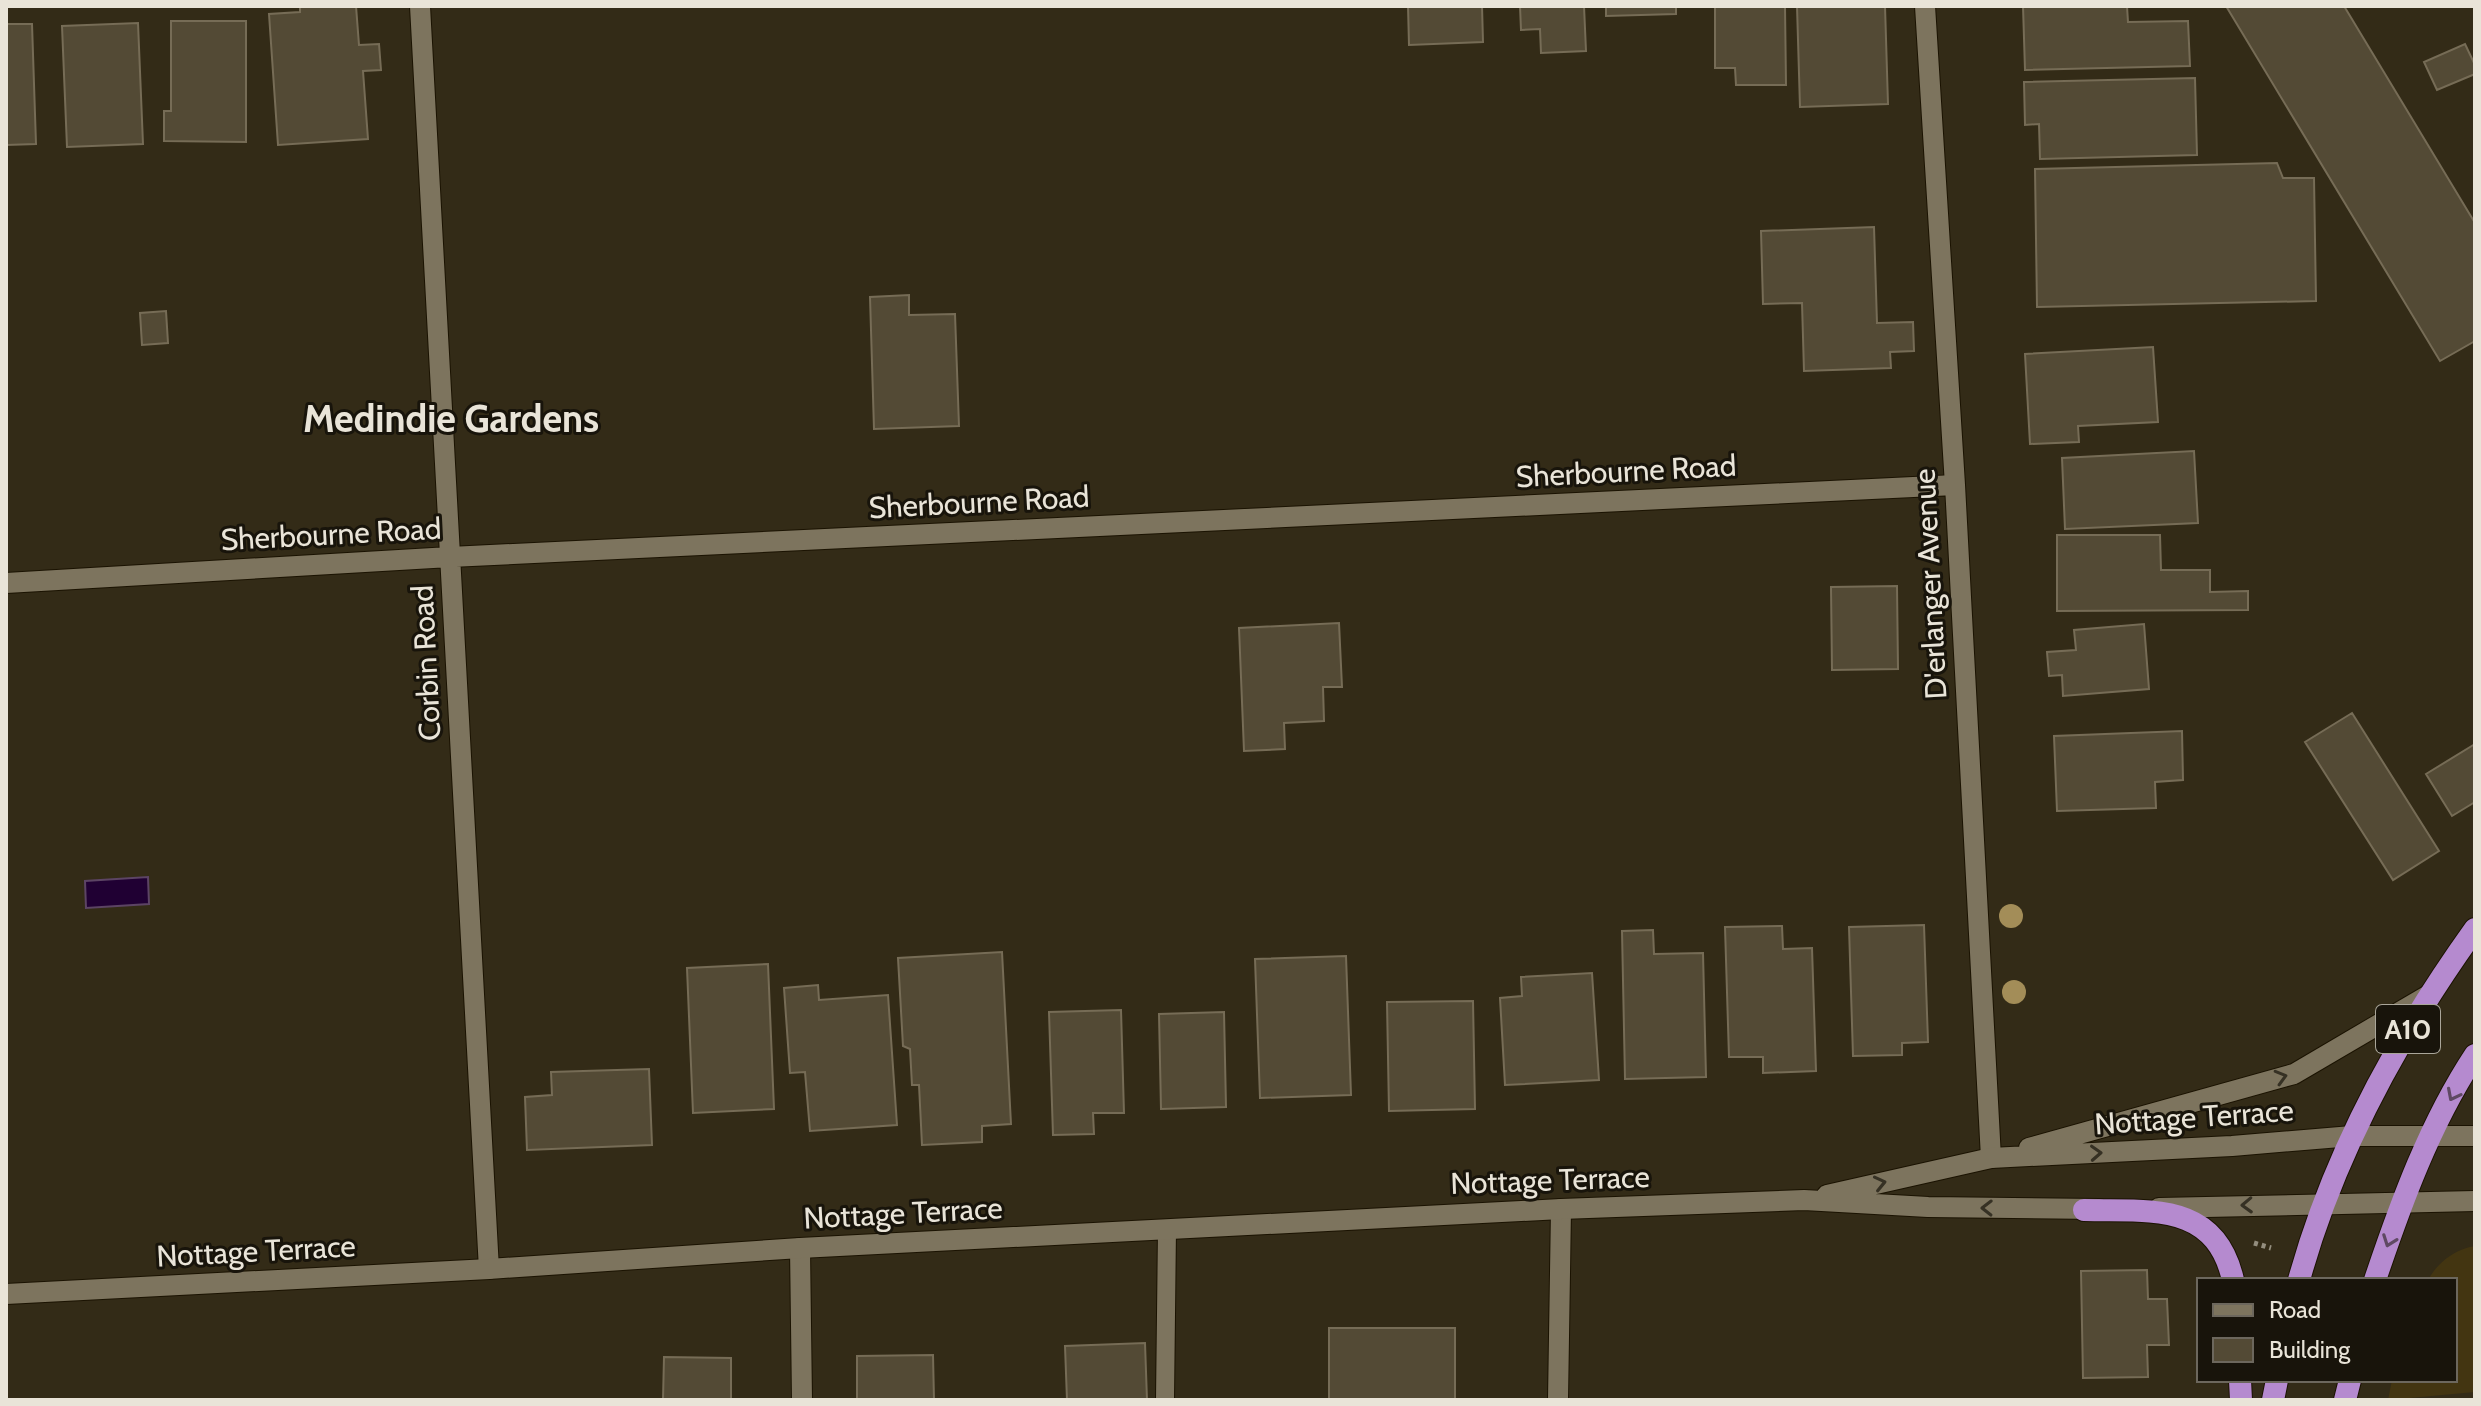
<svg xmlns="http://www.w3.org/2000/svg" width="2481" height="1406" font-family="Cabin,sans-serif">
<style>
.green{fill:#433511}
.water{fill:#200033;stroke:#5c4464;stroke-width:2}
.building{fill:#534a35;stroke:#766c56;stroke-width:2}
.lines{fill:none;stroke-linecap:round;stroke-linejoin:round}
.service-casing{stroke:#1b1302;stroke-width:20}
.minor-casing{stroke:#1b1302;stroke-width:22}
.secondary-casing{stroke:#1b1302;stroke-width:22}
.trunk-casing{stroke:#1b1302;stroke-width:24}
.path{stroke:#948e7e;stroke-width:5;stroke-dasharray:4 4;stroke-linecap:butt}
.service{stroke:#7d745e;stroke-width:18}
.minor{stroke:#7d745e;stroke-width:20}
.secondary{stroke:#7d745e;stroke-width:20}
.trunk{stroke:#b58acf;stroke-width:22}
.tree{fill:#a38d58}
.oneway{stroke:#363124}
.oneway2{stroke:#5f4963}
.labels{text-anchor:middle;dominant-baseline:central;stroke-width:6;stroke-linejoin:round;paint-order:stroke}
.shield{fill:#18140b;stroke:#aaa69a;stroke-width:2}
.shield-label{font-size:28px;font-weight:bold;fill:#e9e4d8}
.street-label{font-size:30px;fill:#e9e4d8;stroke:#18140b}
.district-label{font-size:38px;font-weight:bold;fill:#e9e4d8;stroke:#18140b}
</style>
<rect width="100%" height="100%" fill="#332b17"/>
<path class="green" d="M2475 1246V1392L2388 1400 2392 1380H2455V1280H2428C2437 1263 2455 1249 2475 1246Z"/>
<path class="water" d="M148 877 149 904 86 908 85 881Z"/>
<path class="building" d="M300 6H356L359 45 379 44 381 70 363 71 368 139 278 145 269 14 300 12Z
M1408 6H1482L1483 42 1409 45Z
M1520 6H1584L1586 51 1541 53 1540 29 1521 30Z
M1606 6H1676V14L1606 16Z
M1715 6H1785L1786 85H1736L1735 68H1715Z
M1797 6H1885L1888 104 1800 107Z
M2023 6H2127L2128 22 2188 21 2190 66 2025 70Z
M2226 6H2344L2475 223V341L2440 361Z
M171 21H246V142L164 141V111H171Z
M138 23 143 144 67 147 62 26Z
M6 24H32L36 144 6 145Z
M2465 44 2475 65V74L2437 90 2424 62Z
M2195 78 2197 155 2040 159 2039 124 2025 125 2024 82Z
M2277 163 2283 178H2314L2316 301 2037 307 2035 169Z
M1874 227 1877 323 1913 322 1914 351 1890 352 1891 368 1804 371 1802 303 1763 304 1761 231Z
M909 295V315L955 314 959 426 874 429 870 297Z
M166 311 168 343 142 345 140 313Z
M2153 347 2158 422 2078 426 2079 442 2030 444 2025 354Z
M2194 451 2198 523 2065 529 2062 458Z
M2057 535H2160L2161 570H2210V592L2248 591V610L2057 611Z
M1897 586 1898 669 1832 670 1831 587Z
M1339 623 1342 687H1323L1324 721 1284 723 1285 749 1244 751 1239 628Z
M2144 624 2149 689 2063 696 2062 675 2049 676 2047 652 2076 650 2074 630Z
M2352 713 2439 851 2393 880 2305 742Z
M2182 731 2183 780 2155 782 2156 808 2057 811 2054 736Z
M2475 744V802L2452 816 2426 774Z
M1924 925 1928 1042 1902 1043V1055L1853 1056 1849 927Z
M1782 926 1783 949 1812 948 1816 1071 1763 1073V1057H1729L1725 927Z
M1653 930 1654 954 1703 953 1706 1077 1625 1079 1622 931Z
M1002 952 1011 1124 982 1126V1142L922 1145 919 1085H912L910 1049 903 1046 898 958Z
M1346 956 1351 1095 1260 1098 1255 959Z
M768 964 774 1109 693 1113 687 968Z
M1592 973 1599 1080 1505 1085 1500 998 1522 996 1521 977Z
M818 985 819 1000 888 995 897 1125 810 1131 805 1072 790 1073 784 988Z
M1473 1001 1475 1109 1389 1111 1387 1002Z
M1121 1010 1124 1113H1093L1094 1134 1053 1135 1049 1012Z
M1224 1012 1226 1107 1161 1109 1159 1014Z
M649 1069 652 1145 527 1150 525 1097 552 1095 551 1072Z
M2147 1270 2148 1299H2167L2169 1345H2147L2148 1377 2083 1378 2081 1271Z
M1329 1328H1455V1400H1329Z
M1145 1343 1147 1400H1067L1065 1346Z
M933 1355 934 1400H857V1356Z
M664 1357 731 1358V1400H663Z"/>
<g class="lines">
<g class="service-casing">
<path id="service" d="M1165 1400 1167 1229"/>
</g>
<g class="minor-casing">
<path id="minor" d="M420 6 489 1269
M1925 6 1955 485 1991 1158
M6 583 450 557 1955 485
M800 1248 802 1400
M1558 1400 1561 1209"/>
</g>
<g class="secondary-casing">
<path id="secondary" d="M2029 1148 2294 1074 2432 993
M1827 1195 1991 1158 2232 1146 2352 1136H2475
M2159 1208 2475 1201
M6 1294 489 1269 800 1248 1561 1209 1804 1200 1928 1207 2099 1209"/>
</g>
<g class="trunk-casing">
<path id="trunk" d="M2084 1210C2148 1212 2215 1200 2233 1280
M2299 1280C2334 1153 2399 1035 2475 929
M2375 1280C2401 1203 2430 1123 2475 1055
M2240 1380 2241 1400
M2273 1400 2277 1380
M2345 1400 2350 1380"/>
</g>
<path class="path" d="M2254 1243 2271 1248"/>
<use href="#service" class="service"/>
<use href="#minor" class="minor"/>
<use href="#secondary" class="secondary"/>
<use href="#trunk" class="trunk"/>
</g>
<g class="tree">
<circle cx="2011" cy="916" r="12"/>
<circle cx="2014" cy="992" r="12"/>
</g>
<defs><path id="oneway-chevron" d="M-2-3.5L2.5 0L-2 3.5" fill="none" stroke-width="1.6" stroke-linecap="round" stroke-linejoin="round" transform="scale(2)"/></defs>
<g class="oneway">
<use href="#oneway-chevron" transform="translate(2281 1077) rotate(-16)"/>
<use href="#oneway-chevron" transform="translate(2096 1153) rotate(-3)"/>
<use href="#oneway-chevron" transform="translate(1880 1183) rotate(-13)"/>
<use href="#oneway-chevron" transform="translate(2247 1205) rotate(178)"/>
<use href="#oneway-chevron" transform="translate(1987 1208) rotate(-179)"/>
</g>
<g class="oneway2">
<use href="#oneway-chevron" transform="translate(2453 1095) rotate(117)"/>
<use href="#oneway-chevron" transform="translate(2389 1241) rotate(110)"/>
</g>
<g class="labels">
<rect class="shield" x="2376" y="1005" width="64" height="48" rx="6"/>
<g class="shield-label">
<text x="2408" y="1029">A10</text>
</g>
<g class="street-label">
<text transform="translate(1626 471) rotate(-3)">Sherbourne Road</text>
<text transform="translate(979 502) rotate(-3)">Sherbourne Road</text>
<text transform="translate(331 534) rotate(-3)">Sherbourne Road</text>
<text transform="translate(1930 584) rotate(-93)">D'erlanger Avenue</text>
<text transform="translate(426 663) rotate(-93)">Corbin Road</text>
<text transform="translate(2194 1117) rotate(-4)">Nottage Terrace</text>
<text transform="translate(1550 1180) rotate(-2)">Nottage Terrace</text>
<text transform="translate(903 1213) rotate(-3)">Nottage Terrace</text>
<text transform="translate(256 1251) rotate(-3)">Nottage Terrace</text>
</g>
<g class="district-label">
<text x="451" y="418">Medindie Gardens</text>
</g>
</g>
<rect width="2481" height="1406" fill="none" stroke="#e9e4d8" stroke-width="16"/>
<rect x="2197" y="1278" width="260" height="104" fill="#18140b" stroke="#6c675d" stroke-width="2"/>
<rect x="2213" y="1304" width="40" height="12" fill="#7d745e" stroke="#6c675d" stroke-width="2"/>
<text x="2269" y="1318" font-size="24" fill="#e9e4d8">Road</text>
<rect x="2213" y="1338" width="40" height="24" fill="#534a35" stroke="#6c675d" stroke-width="2"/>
<text x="2269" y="1358" font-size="24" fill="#e9e4d8">Building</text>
</svg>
